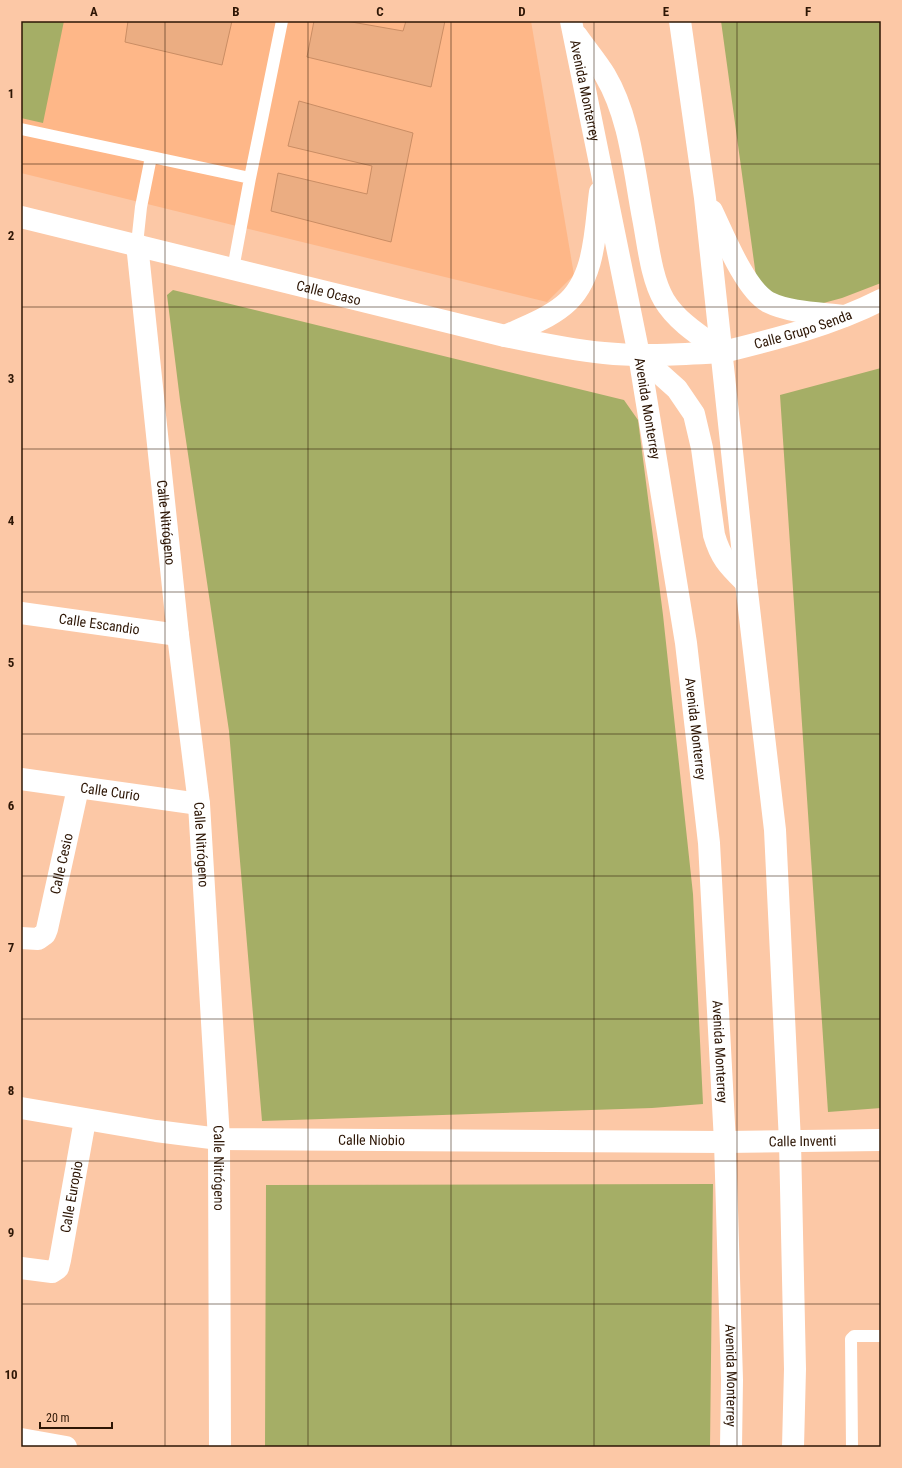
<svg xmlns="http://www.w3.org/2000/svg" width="902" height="1468" font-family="'Roboto Condensed',sans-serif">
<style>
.built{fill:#feb788}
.green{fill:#a5ae66}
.building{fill:#ebad82;stroke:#ca8d64}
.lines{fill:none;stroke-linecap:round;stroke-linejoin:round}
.service{stroke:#fff;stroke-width:12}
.minor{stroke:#fff;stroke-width:22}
.tertiary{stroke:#fff;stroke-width:22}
.secondary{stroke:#fff;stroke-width:22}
.grid{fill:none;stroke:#2d1605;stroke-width:1;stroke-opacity:0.55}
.labels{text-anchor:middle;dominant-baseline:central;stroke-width:4;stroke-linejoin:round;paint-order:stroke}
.street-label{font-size:14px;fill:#2d1605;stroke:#fcc8a6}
.neatline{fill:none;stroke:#2d1605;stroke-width:1.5}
.grid-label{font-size:13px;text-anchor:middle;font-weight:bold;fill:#2d1605}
</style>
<rect width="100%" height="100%" fill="#fcc8a6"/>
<path class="built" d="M21 21H531L574 275 547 302 21 173Z"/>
<path class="green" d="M21 21H64L43 123 21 118Z
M721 21H881V283L842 298 816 305 758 291Z
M173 290 624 400 638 420 663 615 693 894 703 1104 652 1108 262 1121 229 731 180 400 167 295Z
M881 368V1108L828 1112 780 395Z
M713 1184 710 1447H265L266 1185Z"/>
<path class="building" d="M128 21H232L222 65 125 42Z
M314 21H346L403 31 406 21H445L431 87 307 57Z
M299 101 413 133 391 242 271 211 278 173 367 194 372 166 288 146Z"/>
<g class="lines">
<path class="service" d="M21 129 250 178 282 21
M137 244 141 207 151 157
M233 269 250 178
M852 1447 851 1339 854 1336H881"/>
<g class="minor">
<path id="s1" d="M137 244 178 635 199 804 219 1139 220 1447"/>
<path id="s2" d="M723 352C776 339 832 325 881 300"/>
<path id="s3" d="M21 613 178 635"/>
<path id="s4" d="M21 779 199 804"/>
<path id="s5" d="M21 938 38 939 45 934 47 929 78 788"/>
<path id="s6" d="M21 1108 156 1131 219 1139 725 1142 881 1140"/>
<path id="s7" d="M21 1268 52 1272 58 1268 60 1260 85 1120"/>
<path d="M21 1439 66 1447"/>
</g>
<path class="tertiary" id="s8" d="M21 217 505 336C538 343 571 350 604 353 643 357 684 354 723 352"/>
<g class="secondary">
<path id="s9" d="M571 21 639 355 686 643 709 843 725 1142 732 1380 731 1447"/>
<path d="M680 21 705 198 746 583 775 830 790 1142 795 1369 793 1447"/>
<path d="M577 36C586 49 597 62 605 75 630 117 634 171 643 218 648 243 651 278 664 300 677 322 702 337 723 352"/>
<path d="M712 211C724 236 745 289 768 302 790 313 820 313 844 316"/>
<path d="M505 336C525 327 547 319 564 305 596 279 595 229 600 192"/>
<path d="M639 355 677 389 694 414 702 448 714 535C721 559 729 566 746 583"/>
</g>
</g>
<path class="grid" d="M165 21V1447M308 21V1447M451 21V1447M594 21V1447M737 21V1447M21 164H881M21 307H881M21 449H881M21 592H881M21 734H881M21 876H881M21 1019H881M21 1161H881M21 1304H881"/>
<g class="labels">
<g class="street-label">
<text stroke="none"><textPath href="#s9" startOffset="71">Avenida Monterrey</textPath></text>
<text stroke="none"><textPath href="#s8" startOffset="317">Calle Ocaso</textPath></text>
<text stroke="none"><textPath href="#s2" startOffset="83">Calle Grupo Senda</textPath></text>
<text stroke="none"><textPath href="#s9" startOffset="395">Avenida Monterrey</textPath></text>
<text stroke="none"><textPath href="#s1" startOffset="280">Calle Nitrógeno</textPath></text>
<text stroke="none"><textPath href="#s3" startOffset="79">Calle Escandio</textPath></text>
<text stroke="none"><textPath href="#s9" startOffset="719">Avenida Monterrey</textPath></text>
<text stroke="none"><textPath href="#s4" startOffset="90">Calle Curio</textPath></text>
<text stroke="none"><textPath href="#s1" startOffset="604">Calle Nitrógeno</textPath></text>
<text stroke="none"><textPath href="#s5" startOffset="98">Calle Cesio</textPath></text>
<text stroke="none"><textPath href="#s9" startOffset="1043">Avenida Monterrey</textPath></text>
<text stroke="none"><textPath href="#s6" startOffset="353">Calle Niobio</textPath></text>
<text stroke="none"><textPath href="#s6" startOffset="784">Calle Inventi</textPath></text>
<text stroke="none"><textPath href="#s1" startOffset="928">Calle Nitrógeno</textPath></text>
<text stroke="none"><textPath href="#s7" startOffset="111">Calle Europio</textPath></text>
<text stroke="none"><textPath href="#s9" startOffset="1367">Avenida Monterrey</textPath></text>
</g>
</g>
<rect width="902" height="1468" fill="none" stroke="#fcc8a6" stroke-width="44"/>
<path d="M40 1422v6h72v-6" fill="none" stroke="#2d1605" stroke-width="2"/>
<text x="46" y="1422" font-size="12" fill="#2d1605" stroke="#fcc8a6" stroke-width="3" paint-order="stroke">20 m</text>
<rect x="22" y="22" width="858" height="1424" class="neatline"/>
<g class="grid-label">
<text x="94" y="16">A</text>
<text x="236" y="16">B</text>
<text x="380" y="16">C</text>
<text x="522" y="16">D</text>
<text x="666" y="16">E</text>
<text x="808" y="16">F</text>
<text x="11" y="98">1</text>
<text x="11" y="240">2</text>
<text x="11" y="383">3</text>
<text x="11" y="525">4</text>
<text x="11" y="667">5</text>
<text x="11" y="810">6</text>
<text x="11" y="952">7</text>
<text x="11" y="1095">8</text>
<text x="11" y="1237">9</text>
<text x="11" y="1379">10</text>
</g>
</svg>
